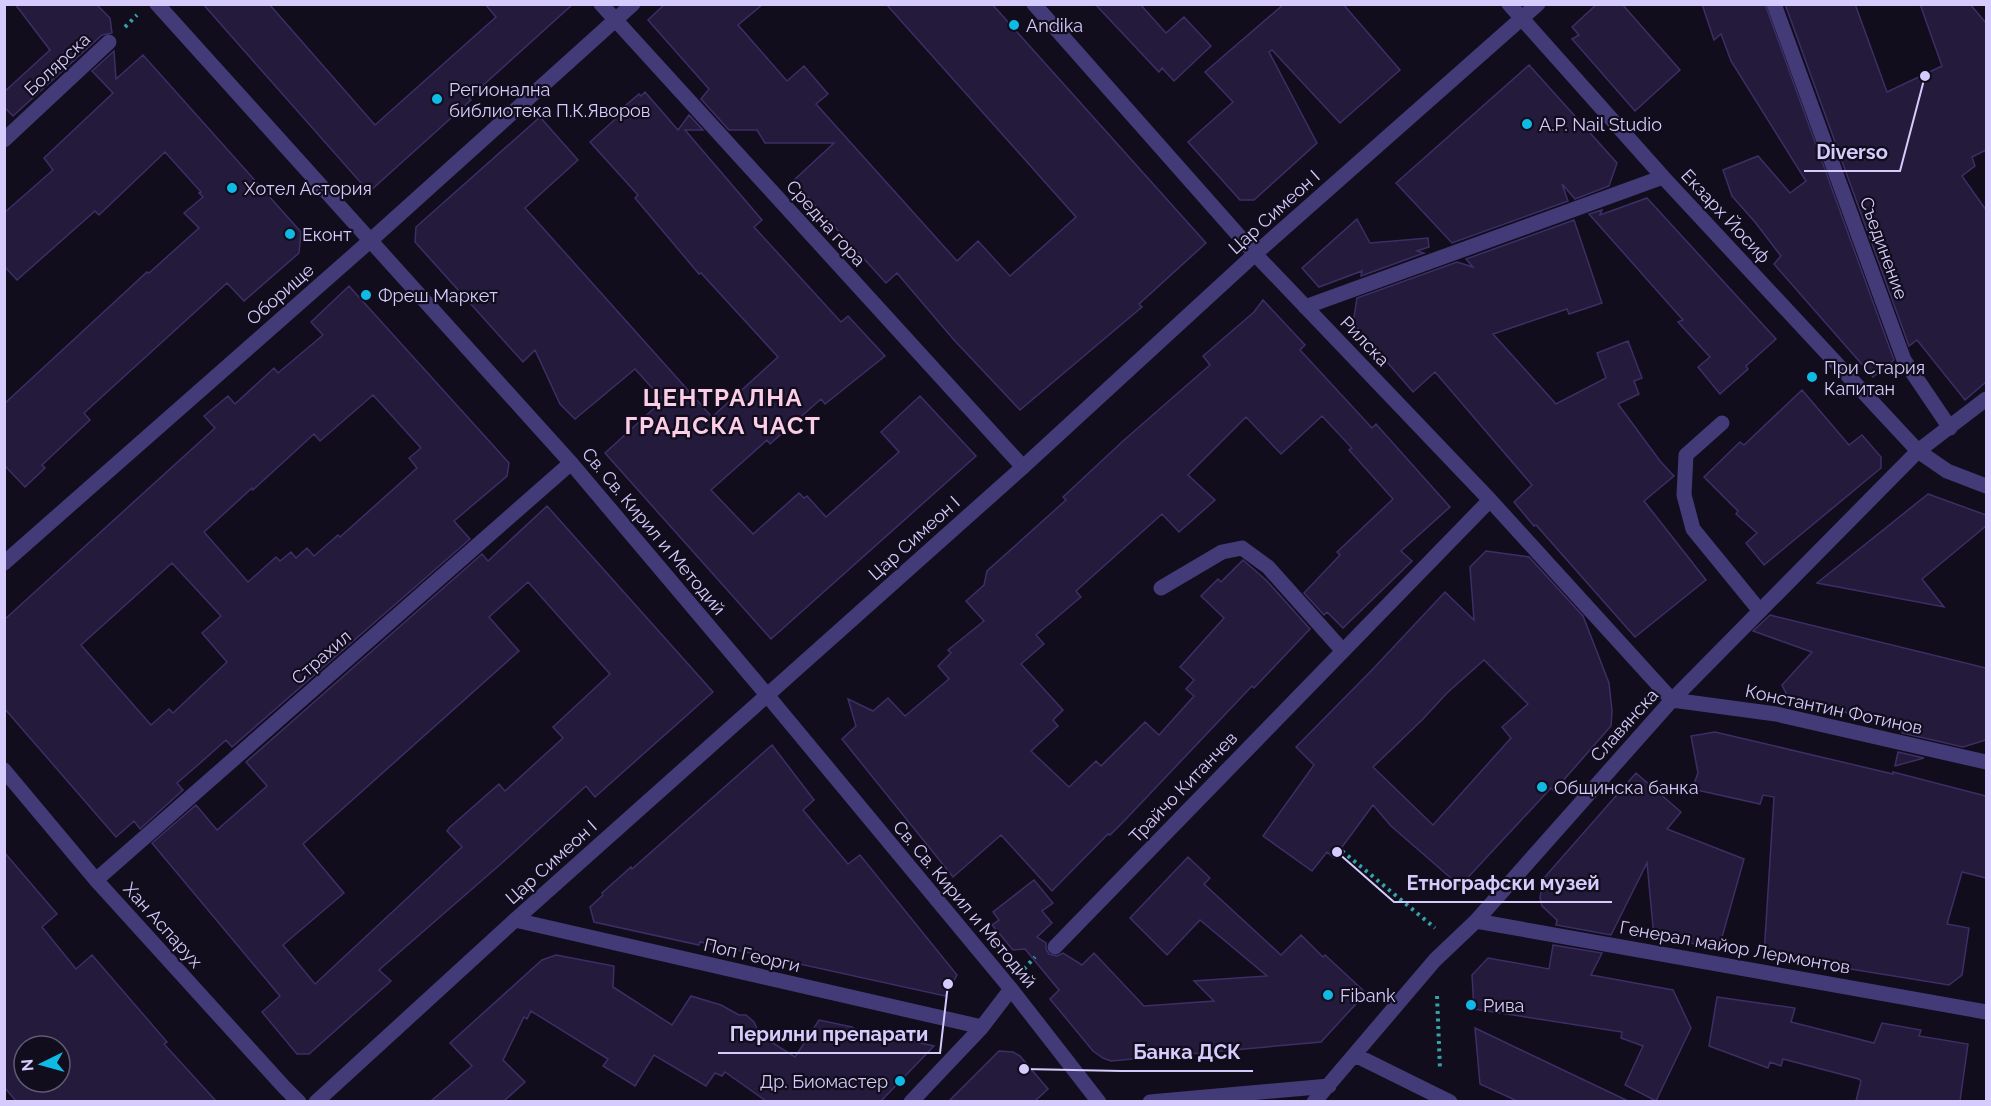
<svg xmlns="http://www.w3.org/2000/svg" width="1991" height="1106" font-family="Raleway,sans-serif">
<style>
.building{fill:#241a3c;stroke:#3e2e66;stroke-width:1.5;fill-rule:evenodd}
.lines{fill:none;stroke-linecap:round;stroke-linejoin:round}
.path{stroke:#34a2a6;stroke-width:4;stroke-dasharray:3 4.5;stroke-linecap:butt}
.service{stroke:#433b78;stroke-width:15}
.minor{stroke:#433b78;stroke-width:15}
.tertiary{stroke:#433b78;stroke-width:15}
.poi-dot{fill:#0fbbe4;stroke:#110d1c;stroke-width:2}
.labels{text-anchor:middle;dominant-baseline:central;stroke-width:4.5;stroke-linejoin:round;paint-order:stroke}
.poi-label{font-size:18px;fill:#d5cbfc;stroke:#110d1c;text-anchor:start}
.street-label{font-size:18px;fill:#d5cbfc;stroke:#110d1c}
.district-label{font-size:24px;font-weight:bold;letter-spacing:1.5px;fill:#fccde6;stroke:#110d1c}
.leader{fill:none;stroke:#d5cbfc;stroke-width:2}
.callout-dot{fill:#d5cbfc;stroke:#110d1c;stroke-width:2}
.callout-label{font-size:20px;text-anchor:middle;font-weight:bold;fill:#d5cbfc;stroke:#110d1c;stroke-width:4.5;stroke-linejoin:round;paint-order:stroke}
</style>
<rect width="100%" height="100%" fill="#110d1c"/>
<path class="building" d="M15 4H96L110 18 112 33 102 35 13 116 4 107V92L50 50Z
M203 4H269L375 125 496 17 485 4H573L469 98 471 100 369 192Z
M665 4H763L738 25 787 81 804 66 828 94 816 104 957 261 978 241 1010 276 1076 217 886 4H992L1206 243 1139 304 1142 307 1020 410 954 340 897 273 886 283 793 181 834 143H765L757 130H729L701 99 709 89 648 20Z
M1095 4H1140L1166 33 1184 17 1211 46 1174 81 1162 68 1159 72Z
M1284 4H1343L1400 70 1340 123 1272 50 1269 52 1317 143 1254 200H1240L1188 142 1233 102 1205 72Z
M1597 4H1622L1680 70 1635 111 1572 39 1579 35 1572 27Z
M1702 4H1765L1894 360 1873 377 1774 264 1781 256 1755 222 1732 196 1723 170 1758 156 1790 193 1806 181 1731 61 1721 34 1714 40Z
M1785 4H1855L1887 92 1942 66 1920 4H1970L1986 23V150L1972 157 1975 166 1962 176 1986 210V382L1965 400 1917 340 1909 346Z
M114 51 116 79 143 55 301 232 299 253 244 301 227 283 84 413 90 420 42 465 45 468 25 487 4 465V404L147 272 149 273 199 228 184 213 203 197 199 193 201 192 165 152 99 215 95 211 17 280 4 266V213L53 170 44 158 113 93 92 71Z
M1529 65 1617 163 1609 186 1575 199 1562 184 1568 201 1452 243 1396 183Z
M645 92 678 130 689 115 703 130H685L762 220 754 227 841 322 848 316 885 356 825 404 821 399 770 444 767 440 711 490 753 534 799 493 804 498 807 496 826 517 899 452 881 432 920 396 976 456 771 639 605 453 663 400 635 369 575 419 560 404 535 350 523 362 415 242 416 227 540 117 578 160 525 208 712 417 778 357 701 273 699 274 635 198 638 195 590 142 621 114 619 111 639 94 641 96Z
M1647 198 1776 339 1746 366 1748 369 1720 394 1698 367 1710 357 1678 322 1683 320 1589 214 1602 210 1600 215Z
M1357 219 1370 243 1428 238 1429 247 1417 251 1424 253 1361 276 1362 271 1319 287 1302 268Z
M1574 220 1602 303 1569 314 1567 309 1493 334 1556 404 1606 378 1597 353 1628 341 1642 378 1634 381 1639 394 1618 404 1660 461 1674 476 1644 501 1706 580 1635 637 1536 525 1534 526 1514 502 1532 485 1435 372 1413 392 1353 323 1357 298 1457 262 1473 267 1466 259Z
M349 286 509 463 507 476 454 521 470 539 232 747 226 740 199 764 177 783 183 790 140 829 134 821 116 837 4 708V620L215 428 204 416 228 396 235 404 274 368 278 373 323 335 311 322ZM373 395 421 448 409 458 417 468 340 537 338 535 314 556 307 548 296 558 291 552 280 561 276 557 248 582 204 532 252 488 253 490 314 434 320 441ZM172 563 221 616 202 633 227 662 173 713 169 709 151 725 81 645Z
M1263 300 1305 345 1300 350 1372 428 1376 424 1450 507 1401 551 1412 561 1343 628 1327 612 1324 615 1304 593 1340 555 1337 552 1393 499 1349 450 1352 448 1322 416 1281 454 1246 417 1188 475 1215 500 1179 532 1162 514 1076 591 1081 597 1036 635 1044 644 1021 664 1063 710 1053 720 1058 726 1031 751 1069 787 1096 761 1101 766 1145 722 1159 735 1194 696 1186 689 1194 680 1180 667 1224 618 1201 596 1218 579 1221 582 1243 560 1266 580 1310 629 1254 688 1252 686 1126 819 1110 835 1108 834 1052 891 1001 835 953 877 842 739 856 726 848 699 873 711 888 698 905 716 949 679 938 666 951 653 948 650 984 621 966 601 984 585 987 571 1066 500 1063 497 1123 441 1210 365 1203 356 1254 312Z
M1802 390 1849 445 1862 435 1881 457V468L1764 565 1746 543 1757 533 1736 514 1738 511 1704 477 1740 442 1744 445Z
M1928 494 1986 515V526L1922 579 1944 607 1817 583Z
M547 506 713 692 595 797 586 786 503 862 379 970 391 981 309 1054H297L262 1012 280 996 152 843 196 805 217 830 267 786 246 762 482 554 488 561ZM528 582 610 674 553 727 563 738 505 791 499 784 449 828 447 831 462 847 315 984 283 945 344 893 303 844 519 651 489 617Z
M1486 551 1529 557 1583 616 1609 683 1612 711 1611 726 1554 791 1551 788 1460 886 1391 826 1373 805 1334 858 1327 852 1312 871 1263 836 1314 765 1296 747 1372 670 1445 592 1474 620 1470 567ZM1484 660 1528 704 1502 727 1511 738 1433 825 1373 767 1422 720 1447 693Z
M1770 615 1986 668V740L1963 747 1902 733 1904 726 1789 699 1782 685 1812 652 1753 631Z
M1715 732 1893 774V772L1986 796V878L1962 872 1947 924 1969 928 1962 975 1949 985 1764 955 1774 797 1763 795 1760 804 1692 789 1698 773 1691 736Z
M772 745 814 800 803 810 848 864 860 855 957 975 945 996 700 942 699 945 594 922 590 907 603 895 602 893 631 867 632 869Z
M1898 752 1924 758 1895 766Z
M1636 773 1681 812 1667 829 1744 859 1719 948 1654 937 1647 863 1611 935 1556 925 1557 920 1542 906 1540 898 1543 879Z
M4 852 57 914 42 927 76 969 92 955 167 1042 164 1044 216 1101H16L4 1087ZM24 1046H60V1082H24Z
M1188 857 1210 878 1204 884 1281 955 1301 935 1323 957 1325 955 1366 993 1321 1042 1111 1061 1103 1058 1093 1051 1050 999 1059 990 1025 949 1013 950 992 925 999 920 993 912 1034 880 1053 903 1042 911 1052 923 1037 937 1046 943V949L1049 954 1057 956 1063 953 1082 965 1094 953 1144 1006 1214 1001 1194 981 1267 976 1200 920 1167 955 1130 918Z
M1553 945 1602 953 1591 975 1673 990 1691 1028 1656 1101 1625 1085 1643 1046 1621 1038 1622 1032 1474 1009 1472 975 1488 958 1549 969Z
M556 955 614 966 613 987 672 1025 691 996 721 1005 739 1015H746L754 1022 760 1035 795 1057 819 1020 852 1027 872 1040 877 1033 934 1046 881 1101H766L725 1072 722 1076 715 1073 706 1086 654 1055 635 1086 603 1066 608 1059 531 1011 527 1019 524 1017 503 1060 525 1082 504 1101H431L472 1066 450 1043 542 960Z
M1717 997 1795 1008 1791 1022 1874 1043 1882 1023 1921 1030 1919 1036 1968 1044 1960 1101H1856L1861 1081 1859 1079 1783 1059 1781 1066 1770 1062 1768 1068 1709 1046Z
M1475 1028 1628 1101H1517L1480 1084Z
M999 1051 1013 1052 1020 1056 1048 1089 1035 1101H949Z"/>
<g class="lines">
<path class="path" d="M125 27 137 15
M1342 851 1435 928
M1024 969 1035 957
M1437 996 1440 1069"/>
<path class="service" d="M1722 423 1686 455 1684 495 1693 529 1760 611
M1161 588 1222 552 1242 548 1268 567 1343 651"/>
<path class="minor" d="M601 4 1023 467
M1034 4 1255 254 1490 500 1672 700
M1509 4 1663 177 1918 451 1947 471 1986 486
M1774 4 1904 360 1950 428
M4 140 109 42
M1305 307 1663 177
M4 563 371 240 633 4
M767 695 1011 989 1099 1102
M1672 700 1776 714 1986 762
M4 770 96 880 284 1087 299 1102
M96 880 571 463
M515 920 982 1027
M1476 921 1986 1012
M1055 947 1490 500
M1355 1055 1450 1102
M911 1102 982 1027 1011 989
M1150 1102 1329 1086
M1314 1102 1435 960 1476 921 1672 700 1918 451 1986 399"/>
<path class="tertiary" d="M157 4 571 463 767 695
M316 1102 515 920 1023 467 1255 254 1538 4"/>
</g>
<g class="poi-dot">
<circle cx="1014" cy="25" r="6"/>
<circle cx="437" cy="99" r="6"/>
<circle cx="1527" cy="124" r="6"/>
<circle cx="232" cy="188" r="6"/>
<circle cx="290" cy="234" r="6"/>
<circle cx="366" cy="295" r="6"/>
<circle cx="1812" cy="377" r="6"/>
<circle cx="1542" cy="787" r="6"/>
<circle cx="1328" cy="995" r="6"/>
<circle cx="1471" cy="1005" r="6"/>
<circle cx="900" cy="1081" r="6"/>
</g>
<g class="labels">
<g class="poi-label">
<text x="1026" y="25">Andika</text>
<text x="449" y="89">Регионална<tspan x="449" dy="21">библиотека П.К.Яворов</tspan></text>
<text x="1539" y="124">A.P. Nail Studio</text>
<text x="244" y="188">Хотел Астория</text>
<text x="302" y="234">Еконт</text>
<text x="378" y="295">Фреш Маркет</text>
<text x="1824" y="367">При Стария<tspan x="1824" dy="21">Капитан</tspan></text>
<text x="1554" y="787">Общинска банка</text>
<text x="1340" y="995">Fibank</text>
<text x="1483" y="1005">Рива</text>
<text x="888" y="1081" text-anchor="end">Др. Биомастер</text>
</g>
<g class="street-label">
<text transform="translate(57 64) rotate(-43)">Болярска</text>
<text transform="translate(1274 212) rotate(-42)">Цар Симеон I</text>
<text transform="translate(1726 216) rotate(47)">Екзарх Йосиф</text>
<text transform="translate(826 223) rotate(48)">Средна гора</text>
<text transform="translate(1884 248) rotate(70)">Съединение</text>
<text transform="translate(280 294) rotate(-41)">Оборище</text>
<text transform="translate(1365 341) rotate(46)">Рилска</text>
<text transform="translate(654 531) rotate(50)">Св. Св. Кирил и Методий</text>
<text transform="translate(914 538) rotate(-42)">Цар Симеон I</text>
<text transform="translate(321 657) rotate(-41)">Страхил</text>
<text transform="translate(1834 709) rotate(12)">Константин Фотинов</text>
<text transform="translate(1624 725) rotate(-48)">Славянска</text>
<text transform="translate(1183 787) rotate(-46)">Трайчо Китанчев</text>
<text transform="translate(551 862) rotate(-42)">Цар Симеон I</text>
<text transform="translate(965 904) rotate(50)">Св. Св. Кирил и Методий</text>
<text transform="translate(163 925) rotate(48)">Хан Аспарух</text>
<text transform="translate(1735 947) rotate(10)">Генерал майор Лермонтов</text>
<text transform="translate(752 955) rotate(13)">Поп Георги</text>
</g>
<g class="district-label">
<text x="723" y="397">ЦЕНТРАЛНА<tspan x="723" dy="28">ГРАДСКА ЧАСТ</tspan></text>
</g>
</g>
<path class="leader" d="M1925 76L1900 171H1804M1337 852L1394 902H1612M948 984L940 1053H718M1024 1069L1121 1071H1253"/>
<g class="callout-dot">
<circle cx="1925" cy="76" r="6"/>
<circle cx="1337" cy="852" r="6"/>
<circle cx="948" cy="984" r="6"/>
<circle cx="1024" cy="1069" r="6"/>
</g>
<g class="callout-label">
<text x="1852" y="159">Diverso</text>
<text x="1503" y="890">Етнографски музей</text>
<text x="829" y="1041">Перилни препарати</text>
<text x="1187" y="1059">Банка ДСК</text>
</g>
<rect width="1991" height="1106" fill="none" stroke="#d5cbfc" stroke-width="12"/>
<g transform="translate(42 1064) rotate(265)"><circle r="28" fill="#110d1c" stroke="#5f5976" stroke-width="1.5"/>
<path d="M0-4.5L10 22L0 15L-10 22Z" fill="#0fbbe4"/>
<text y="-9" font-size="16" font-weight="bold" text-anchor="middle" fill="#d5cbfc">N</text>
</g>
</svg>
